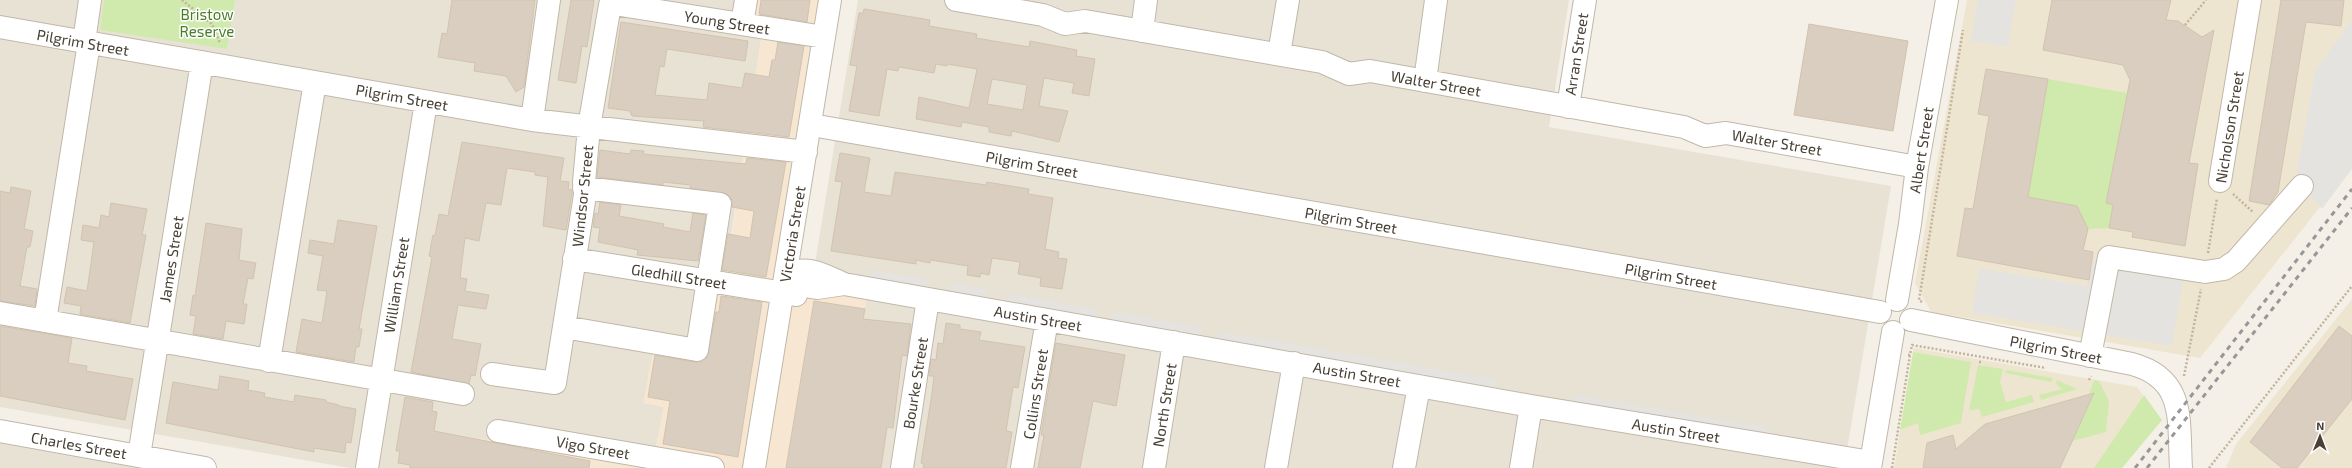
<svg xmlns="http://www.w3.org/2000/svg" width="2352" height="468" font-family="'Exo 2',sans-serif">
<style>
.residential{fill:#e8e2d5}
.commercial{fill:#f7e6d1}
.education{fill:#eee5d0}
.green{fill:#d0eaae}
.parking{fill:#e5e3df}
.building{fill:#d9cebf;stroke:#d2c3af;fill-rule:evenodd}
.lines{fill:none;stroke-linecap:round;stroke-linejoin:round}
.minor-casing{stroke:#c0b8a9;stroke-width:24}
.path{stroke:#c3b399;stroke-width:2.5;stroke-dasharray:2 2;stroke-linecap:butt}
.minor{stroke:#fff;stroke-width:22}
.rail{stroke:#979797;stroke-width:3;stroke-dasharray:5 5;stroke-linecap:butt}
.labels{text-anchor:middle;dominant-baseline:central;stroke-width:3;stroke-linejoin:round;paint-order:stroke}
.park-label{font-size:15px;fill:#487d26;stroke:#fff}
.street-label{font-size:15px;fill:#484035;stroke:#fff}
</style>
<rect width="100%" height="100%" fill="#f4f0e7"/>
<path class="residential" d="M0 0H742L762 32 723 289 692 352 644 403 664 407 655 452 493 423 490 440 425 468H350L0 407Z
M858 0H1569L1549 127 1891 186 1844 468H840L812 282Z
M0 430 215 468H0Z"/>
<path class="commercial" d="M742 0H831L791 279 868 291 840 468H425L432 431 490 440 493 423 655 452 664 407 643 403 654 346 692 352 704 287 724 289 762 32Z"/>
<path class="education" d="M1967 0H2352V167L2200 358 1931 312 1915 283Z
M2352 299V468H2226L2236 444Z
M1914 348 2137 387 2162 420 2122 468H1894Z"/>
<path class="green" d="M104 0H235L227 49 100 30Z
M2048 79 2127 93 2106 203 2113 205 2109 228 2088 229 2077 206 2028 197Z
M1913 352 1971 362 1961 423 1920 435 1918 423 1900 430Z
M1978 365 2003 369 2000 382 2006 402 2032 395 2034 402 1982 417 1979 409 1969 410Z
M2006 370 2053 378 2051 382 2005 373Z
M2057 380 2077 389 2041 400 2039 395 2062 389 2056 384Z
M2094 380 2099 381 2109 401 2106 432 2072 441 2094 394 2089 395Z
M2144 395 2162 420 2122 468H2094Z"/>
<path class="parking" d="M1978 0H2016L2008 47 1971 41Z
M2352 20V169L2322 209 2296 178 2315 71Z
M2092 260 2184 275 2172 346 1972 313 1979 268 2087 286Z
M874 271 931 280 922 291 865 281Z
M954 283 989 290 980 302 944 295Z
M1013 294 1099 310 1090 321 1003 305Z
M1115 312 1205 328 1196 340 1106 324Z
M1222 332 1499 380 1488 391 1213 343Z
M1576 395 1771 428 1759 440 1566 405Z"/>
<path class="building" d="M452 0H535L524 87 516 92 506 76 474 71 475 63 438 57 442 33 447 34Z
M571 0H594L587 47 582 46 576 83 558 80Z
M761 0H810L807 22 759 14Z
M2052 0H2171L2166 20 2178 21 2202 37 2214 30 2189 163 2198 164 2185 246 2132 237 2133 232 2109 228 2113 205 2106 203 2130 80 2123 65 2043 50Z
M2281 0H2344L2341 26 2306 22 2278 192 2269 205 2249 201Z
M864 9 930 20 929 26 977 34 976 38 1029 47 1030 41 1077 50 1076 56 1095 59 1089 96 1072 93 1074 83 1044 78 1039 106 1068 111 1059 142 1012 131 1011 136 989 132V127L962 122 961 127 916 119 919 97 969 108 977 69 947 64V66L936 64 934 73 899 67 898 71 887 69 879 116 849 111 857 66 850 65 859 13H863ZM992 79 1027 85 1023 110 987 104Z
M621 22 748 41 745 61 667 49 664 67 660 66 655 95 707 100 709 83 742 88 745 73 769 77 772 60H775L778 42 804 46 789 137 703 127 704 121 632 116 630 111 608 108Z
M1809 24 1908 41 1893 131 1794 115Z
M1986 69 2048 79 2028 197 2077 206 2088 229 2083 250 2093 252 2089 280 1957 256 1965 208 1973 209 1989 116 1978 114Z
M462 142 564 158 560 181 569 182 568 189 572 190V193L566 230 543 226 548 177 535 175V172L507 168 501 205 486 203 479 241 465 238 460 278 467 279 465 291 489 295 486 309 458 305 452 339 481 344 475 376 471 375 469 384 411 372 432 257 429 256 433 235 435 236 439 214 448 216Z
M600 150 630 154 631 150 644 151 643 154 746 164 747 158 786 162 766 277 722 270 728 234 750 238 754 211 732 207V200L727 194 690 188 691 185 663 182V185L597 177Z
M840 153 870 158 864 192 891 196 895 172 986 185 987 182 1029 189 1028 194 1053 198 1045 249 1059 252 1058 258 1067 259 1062 289 1040 286 1041 278 1018 274 1020 262 992 258 989 275 981 273 980 277 967 275 968 266 930 260V263L916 260V264L831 251 842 182 835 181Z
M11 187 31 191 24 229 33 231 30 247H27L20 286 37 289 35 306 0 301V191L10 193Z
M600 202 621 205 619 216 664 224 663 227 690 232 693 213 706 215 698 261 637 255 638 250 598 242 600 228 593 227 595 213 598 214Z
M111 203 147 209 142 235H146L130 323 80 314 81 306 64 303 67 287 87 291 94 242 81 240 83 225 99 228 101 215 109 217Z
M338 220 377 226 359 329H362L359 347H356L354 362 296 352 302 319 322 323 327 291 317 290 323 256 308 253 310 240 334 244Z
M206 223 242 229 239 260 256 263 253 279 248 278 243 304H247L244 324 226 321 223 339 193 334 196 316 190 315 193 295 195 296Z
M721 296 762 302 738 457 663 444 670 401 648 397 655 355 695 362H702L707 358 716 312H719Z
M814 301 865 309 863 319 911 324 907 356 902 355 893 428 887 427 881 468H786Z
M946 323 960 325V329L981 332 979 340 1025 347 1018 388 1013 387 1006 431 1012 432 1006 468H923L924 464 921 463 932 393 934 376H929L931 359 936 360 938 343 943 344Z
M0 326 72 338 68 363 87 366 86 371 133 379 125 420 0 396Z
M2339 326 2352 336V399L2297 468H2282L2250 442Z
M1056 343 1125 355 1116 406 1093 401 1080 468H1038L1044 435H1041Z
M220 376 249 381 248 390 265 393 264 397 294 402 295 395 326 400V402L339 405V406L356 409 351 443 346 442 345 453 314 448V452L166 423 173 382 218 390Z
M2094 393 2060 468H1923L1927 443 1953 435 1956 449 1985 424Z
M405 397 433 402 432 411 437 412 434 431 590 461 589 468H410V465L398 463 400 451H396Z"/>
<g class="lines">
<g class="minor-casing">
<path id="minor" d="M956 0 1043 15 1065 24 1085 21 1322 62 1349 74 1370 71 1684 127 1705 136 1726 133 1917 167
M742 24 746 0
M0 27 532 120 806 152
M1142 31 1146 0
M84 42 90 0
M1279 54 1288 0
M1425 81 1436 0
M1568 107 1585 0
M532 120 549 0
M823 127 1880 312
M2220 181 2250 0
M574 259 796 295
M844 284 817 288 798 285 786 273C810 266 822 274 844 284L1531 406 1871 462
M1897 300 1910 224 1917 167 1947 0
M0 313 463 394
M1911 320 2132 364C2187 379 2178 422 2181 468
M45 321 89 43
M564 327 697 350 720 204 584 188
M2090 356 2109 257 2205 272 2224 269 2236 261 2302 186
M269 361 315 82
M492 374 555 383 585 195 584 182 589 127 610 5 614 4 824 37
M0 431 205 468
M498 431 713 468
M139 456 202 62
M367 468 426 102
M754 468 830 0
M902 468 928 299
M1022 468 1047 320
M1154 468 1174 342
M1276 468 1294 363
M1404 468 1419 386
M1521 468 1531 406
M1870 468 1893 332"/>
</g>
<path class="path" d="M182 0 212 24 220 43
M2185 25 2206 0
M2233 194 2253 212
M2208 253 2217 198
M1922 302 1919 300 1963 30
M1908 355H1910L1912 345 2046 368
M1979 362H1981
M2184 376 2201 289
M2089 380 2091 376
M1892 468 1910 355
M2209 468 2352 286"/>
<use href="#minor" class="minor"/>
<path class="rail" d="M2135 468 2352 189
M2147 468 2352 208"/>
</g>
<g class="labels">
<g class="park-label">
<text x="207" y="14">Bristow<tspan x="207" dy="17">Reserve</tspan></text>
</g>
<g class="street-label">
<text transform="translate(727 22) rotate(9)">Young Street</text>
<text transform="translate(83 42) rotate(10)">Pilgrim Street</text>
<text transform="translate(1576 54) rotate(-81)">Arran Street</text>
<text transform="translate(1436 83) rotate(10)">Walter Street</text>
<text transform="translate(402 97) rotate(10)">Pilgrim Street</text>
<text transform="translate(2229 127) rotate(-81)">Nicholson Street</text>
<text transform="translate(1777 142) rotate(10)">Walter Street</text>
<text transform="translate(1921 150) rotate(-81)">Albert Street</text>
<text transform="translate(1032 164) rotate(10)">Pilgrim Street</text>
<text transform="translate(582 196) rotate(-84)">Windsor Street</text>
<text transform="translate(1351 220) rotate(10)">Pilgrim Street</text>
<text transform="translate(792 234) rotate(-81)">Victoria Street</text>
<text transform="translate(171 259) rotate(-81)">James Street</text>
<text transform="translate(679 276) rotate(9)">Gledhill Street</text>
<text transform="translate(1671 276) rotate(10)">Pilgrim Street</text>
<text transform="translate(396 285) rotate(-81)">William Street</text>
<text transform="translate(1038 318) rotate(10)">Austin Street</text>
<text transform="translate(2056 349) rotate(11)">Pilgrim Street</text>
<text transform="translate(1357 374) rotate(10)">Austin Street</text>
<text transform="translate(915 383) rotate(-81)">Bourke Street</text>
<text transform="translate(1035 394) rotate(-81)">Collins Street</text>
<text transform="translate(1164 405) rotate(-81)">North Street</text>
<text transform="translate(1676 430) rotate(9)">Austin Street</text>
<text transform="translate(79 445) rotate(10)">Charles Street</text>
<text transform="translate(593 447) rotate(10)">Vigo Street</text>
</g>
</g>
<g transform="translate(2320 436) rotate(1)" stroke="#ffffff" stroke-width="3" paint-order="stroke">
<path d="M0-3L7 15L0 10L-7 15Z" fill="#484035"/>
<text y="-6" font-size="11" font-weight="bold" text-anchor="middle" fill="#484035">N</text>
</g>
</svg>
